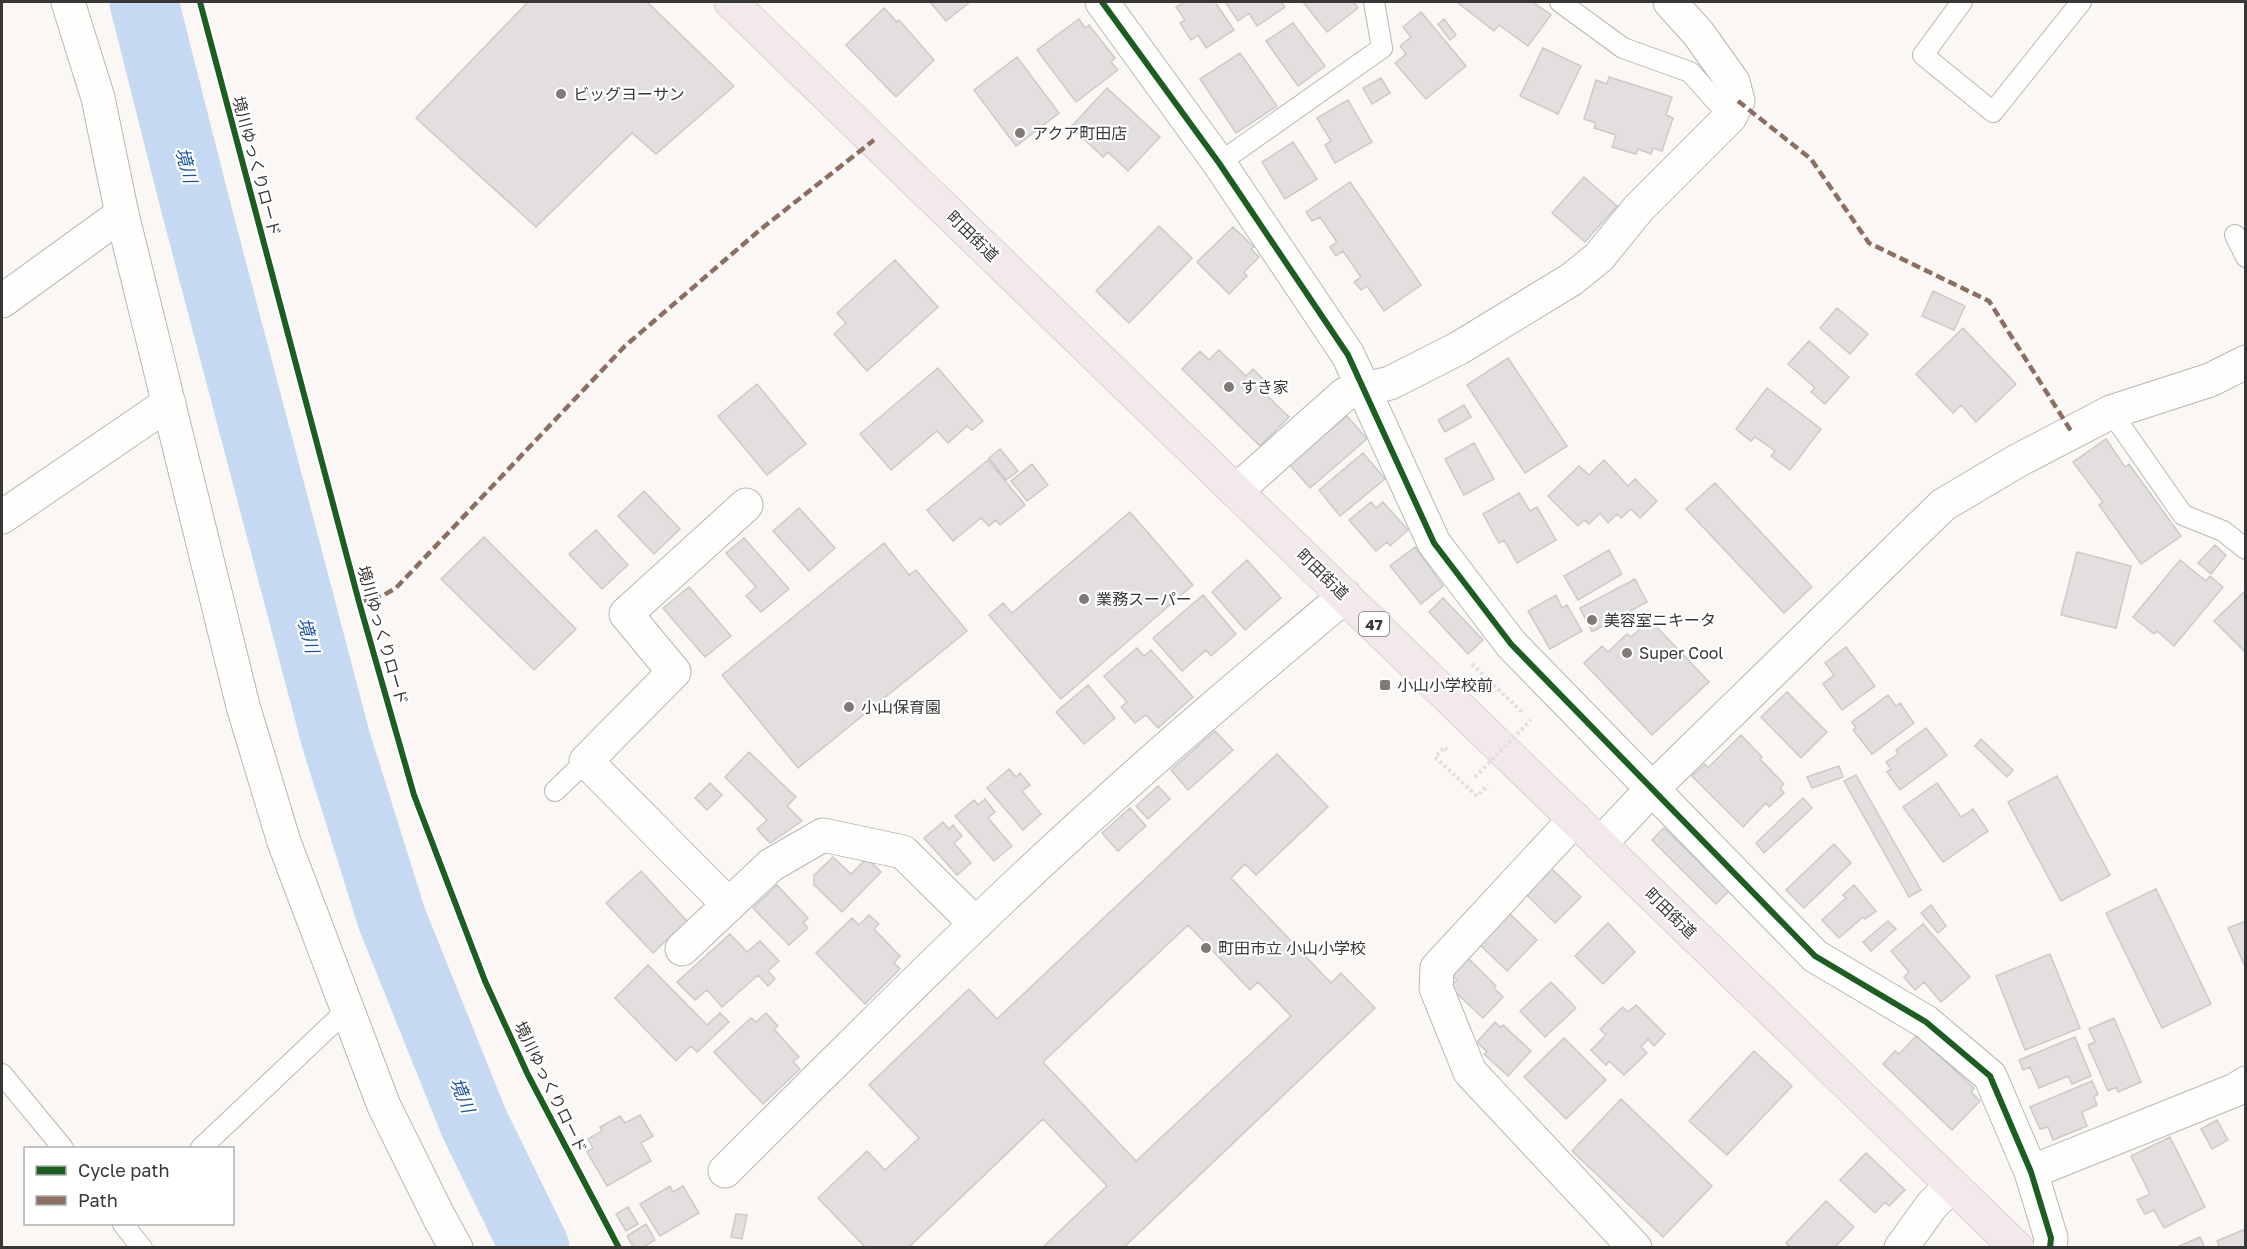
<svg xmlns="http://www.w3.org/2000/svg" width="2247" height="1249" font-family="'Golos Text','Noto Sans JP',sans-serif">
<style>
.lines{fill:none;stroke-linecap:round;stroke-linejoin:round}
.river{stroke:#c6d9f3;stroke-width:69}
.building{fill:#e2dfde;stroke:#cccac8;stroke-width:1.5;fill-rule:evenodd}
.service-casing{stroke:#b9b7b5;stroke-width:22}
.minor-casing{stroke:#b9b7b5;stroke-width:35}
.primary-casing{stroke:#d6d4d3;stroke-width:35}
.path{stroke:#e0dede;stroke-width:4;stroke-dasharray:3 3;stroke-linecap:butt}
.service{stroke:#fefefd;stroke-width:20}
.minor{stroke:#fefefd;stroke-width:33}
.primary{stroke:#f3e9ea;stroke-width:33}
.path-bridge{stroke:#e0dede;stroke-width:4;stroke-dasharray:3 3;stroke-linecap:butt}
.quiet{stroke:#8d6e63;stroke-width:4.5;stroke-dasharray:9 4.5;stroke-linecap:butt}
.cycleway-casing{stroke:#fff;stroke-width:10}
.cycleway{stroke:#1b5e20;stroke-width:6}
.poi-dot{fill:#7d7a78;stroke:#fff;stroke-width:2}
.labels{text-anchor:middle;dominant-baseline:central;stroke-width:4.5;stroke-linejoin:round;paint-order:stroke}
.shield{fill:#fff;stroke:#747372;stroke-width:1.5}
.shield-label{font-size:15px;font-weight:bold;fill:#393735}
.poi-label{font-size:16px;fill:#393735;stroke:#fff;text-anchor:start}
.street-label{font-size:16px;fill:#393735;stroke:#fff}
.water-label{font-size:18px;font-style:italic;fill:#1b54a0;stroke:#fff}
</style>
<rect width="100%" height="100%" fill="#faf7f4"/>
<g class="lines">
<path class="river" d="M144 2 195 204 336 740 392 919 474 1123 535 1248"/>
</g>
<path class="building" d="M528 2H647L734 86 656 154 632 133 536 227 416 118Z
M930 2H970L946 21Z
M1185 2H1215L1234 30 1206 48 1198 35 1191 40 1180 23 1185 20 1176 7Z
M1228 2H1281L1285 7 1257 26 1249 13 1238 21 1226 3Z
M1303 2H1353L1358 8 1327 32Z
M1459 2H1533L1551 15 1528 46 1499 25 1494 31 1458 3Z
M884 8 897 22 899 20 934 60 896 97 846 45Z
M1421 12 1466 66 1426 99 1395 63 1406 54 1400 46 1411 37 1403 27Z
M1079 19 1085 28 1089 25 1115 58 1111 62 1118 70 1076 102 1037 50Z
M1444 19 1456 35 1450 40 1438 24Z
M1293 23 1325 66 1298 86 1266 41Z
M1543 48 1581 66 1558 114 1520 96Z
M1240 53 1277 106 1236 133 1200 79Z
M1017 57 1059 113 1016 146 974 90Z
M1609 77 1672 97 1666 115 1673 118 1662 151 1653 148 1651 154 1638 149 1636 154 1612 147 1616 135 1594 128 1596 123 1584 119 1596 80 1607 84Z
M1381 78 1390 93 1372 104 1363 88Z
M1107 88 1160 137 1128 171 1108 152 1103 157 1071 127Z
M1348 100 1372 142 1335 163 1325 145 1331 141 1317 118Z
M1293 142 1317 179 1285 199 1262 162Z
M1584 177 1617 206 1585 242 1552 213Z
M1350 182 1421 285 1384 311 1367 286 1361 290 1354 282 1361 277 1343 251 1336 256 1330 247 1337 242 1320 217 1312 221 1306 212Z
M1159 226 1192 258 1129 323 1096 291Z
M1233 227 1254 247 1251 249 1259 257 1244 272 1247 276 1229 294 1197 262Z
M895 260 938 307 867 371 834 334 846 323 837 313Z
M1933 291 1965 306 1954 330 1922 316Z
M1837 308 1868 334 1850 354 1820 328Z
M1963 328 2016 384 1976 422 1961 405 1953 413 1916 374Z
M1809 341 1849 377 1825 404 1811 392 1815 388 1788 364Z
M1219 350 1246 376 1253 369 1264 380 1258 387 1289 417 1260 446 1182 369 1200 351 1209 360Z
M1508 358 1567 446 1525 473 1467 385Z
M938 368 983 421 972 430 967 426 948 443 937 431 891 470 860 434Z
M757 384 806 444 767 475 718 416Z
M1767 388 1821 429 1790 470 1771 456 1775 451 1755 437 1751 441 1736 429Z
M1464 405 1471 417 1445 432 1438 420Z
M1347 416 1367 439 1310 488 1289 464Z
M2106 439 2125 467 2129 464 2181 536 2141 564 2099 505 2103 502 2073 462Z
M1474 443 1494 479 1464 495 1445 459Z
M1000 449 1018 471 1006 480 989 458Z
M1363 453 1385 479 1340 516 1319 490Z
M988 460 1025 505 1000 525 996 520 989 526 981 518 953 541 927 510Z
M1604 460 1628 486 1635 479 1657 501 1640 518 1631 509 1621 518 1617 514 1608 523 1600 513 1589 524 1584 520 1578 526 1548 496 1579 466 1589 475Z
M1032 464 1048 485 1027 501 1011 481Z
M1715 483 1812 587 1784 613 1686 509Z
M644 491 680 529 654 554 618 516Z
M1519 493 1530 511 1537 507 1556 540 1517 563 1504 540 1499 543 1483 514Z
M1371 502 1376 508 1383 502 1408 530 1390 546 1387 542 1376 551 1349 520Z
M799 508 835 548 809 571 773 531Z
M1130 512 1193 585 1061 699 989 615 1003 603 1012 613Z
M596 530 628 565 602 589 569 554Z
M484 537 576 629 534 670 441 579Z
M744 538 789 589 761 612 746 596 756 587 726 553Z
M884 543 909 575 916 570 967 631 798 768 722 675Z
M2215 545 2226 555 2211 574 2198 563Z
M1415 547 1443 586 1421 604 1390 566Z
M1609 550 1622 574 1578 600 1564 576Z
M2077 552 2131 566 2116 628 2061 615Z
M1247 560 1281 598 1245 630 1212 592Z
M2180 560 2206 581 2210 576 2223 587 2174 646 2157 631 2154 634 2133 617Z
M1635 579 1647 602 1592 632 1580 608Z
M689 587 731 636 705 657 663 608Z
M2246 590V653L2214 621Z
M1203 595 1236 634 1211 656 1206 650 1182 671 1153 638Z
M1556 595 1562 608 1567 605 1582 631 1550 649 1528 611Z
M1443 598 1483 640 1468 654 1429 612Z
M1650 620 1709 682 1652 735 1584 663 1602 646 1608 652 1627 634 1631 637Z
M1846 647 1875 686 1842 710 1823 684 1834 675 1825 663Z
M1137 648 1144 656 1151 650 1193 697 1158 728 1146 715 1135 723 1121 707 1127 702 1104 676Z
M1088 685 1115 718 1084 744 1056 712Z
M1787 692 1827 732 1801 758 1761 717Z
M1888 695 1896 706 1900 703 1914 723 1872 754 1853 730 1856 728 1852 722Z
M1926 728 1947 755 1900 790 1887 772 1891 769 1886 762 1898 754 1896 750Z
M1215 731 1233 750 1188 790 1171 770Z
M1741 735 1762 757 1760 759 1784 784 1780 788 1784 793 1769 807 1766 803 1743 827 1692 776 1705 764 1708 768Z
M1981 739 2013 770 2007 777 1975 746Z
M749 752 796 797 787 806 802 821 770 843 757 829 767 820 725 777Z
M1277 754 1328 807 1256 875 1245 864 1231 878 1331 983 1341 973 1375 1008 1123 1248H1042L1107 1186 1043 1119 908 1248H866L818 1198 867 1151 885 1170 919 1138 869 1085 969 989 997 1019ZM1188 925 1250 990 1258 982 1291 1016 1136 1161 1043 1062Z
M1839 766 1843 777 1812 788 1807 777Z
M1009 769 1016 777 1020 773 1030 785 1022 791 1041 814 1023 830 987 788Z
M1856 775 1921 890 1909 897 1844 781Z
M2057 776 2110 875 2061 901 2008 802Z
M710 783 722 795 707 810 695 798Z
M1937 783 1961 817 1973 809 1988 831 1943 862 1903 807Z
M1158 786 1170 799 1148 819 1136 806Z
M1803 798 1812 808 1764 853 1756 843Z
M985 799 995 812 988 818 1012 846 994 861 955 816 974 800 978 805Z
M1130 808 1146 826 1118 851 1102 833Z
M943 822 949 829 953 825 962 836 954 843 971 863 957 875 924 838Z
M1664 828 1729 891 1716 904 1652 840Z
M1834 844 1851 863 1804 908 1786 890Z
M833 857 851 874 867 858 881 872 842 912 814 885V875Z
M1548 865 1581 897 1555 923 1523 891Z
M641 871 687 921 653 953 606 903Z
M777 885 808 918 803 923 808 928 789 945 753 908Z
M1854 885 1876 911 1865 919 1863 917 1839 938 1822 920 1846 898 1843 895Z
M2156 889 2211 1004 2162 1028 2106 913Z
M1931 905 1946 926 1938 933 1921 913Z
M1506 910 1537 940 1507 971 1476 941Z
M869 915 879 924 874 929 900 956 894 963 900 969 865 1004 816 953 852 918 859 925Z
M1888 921 1896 929 1871 951 1863 942Z
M2246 921V969L2228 928Z
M1608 923 1635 952 1603 984 1575 956Z
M1923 924 1970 977 1941 1002 1924 982 1915 990 1904 977 1909 972 1891 951Z
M730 934 747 952 760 941 779 961 768 971 775 979 768 986 758 975 722 1007 707 990 695 1000 677 982Z
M2050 954 2080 1028 2025 1050 1996 976Z
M1467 957 1496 986 1494 988 1503 997 1483 1018 1450 987 1457 980 1450 974Z
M648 965 707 1025 720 1013 729 1022 697 1052 691 1046 676 1061 615 998Z
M1551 982 1576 1008 1545 1037 1520 1011Z
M1636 1005 1665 1034 1654 1046 1648 1039 1641 1047 1647 1053 1624 1075 1609 1061 1606 1065 1591 1050 1606 1035 1600 1029 1623 1007 1628 1012Z
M766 1013 778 1026 774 1029 799 1057 793 1062 800 1069 763 1104 714 1052 751 1018 756 1022Z
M2114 1018 2141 1082 2118 1092 2116 1087 2108 1091 2088 1045 2095 1042 2089 1029Z
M1495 1022 1500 1027 1503 1025 1531 1051 1508 1076 1484 1054 1487 1052 1477 1042Z
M1917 1035 1974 1088 1971 1092 1980 1101 1952 1130 1883 1064 1895 1051 1899 1054Z
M2075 1037 2091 1076 2072 1084 2068 1076 2039 1088 2030 1067 2023 1070 2019 1060Z
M1564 1038 1606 1080 1566 1119 1524 1077Z
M1754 1051 1792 1086 1727 1155 1689 1121Z
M2092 1081 2098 1094 2094 1097 2097 1105 2082 1112 2087 1126 2053 1140 2048 1127 2040 1129 2030 1107Z
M1621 1099 1712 1186 1663 1237 1572 1151Z
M640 1115 653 1136 641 1143 651 1161 607 1186 587 1152 593 1148 588 1139 602 1131 600 1127 620 1116 625 1123Z
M2217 1120 2228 1140 2212 1149 2201 1129Z
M2170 1137 2205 1207 2164 1228 2154 1210 2145 1214 2137 1200 2150 1194 2131 1156Z
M1866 1153 1905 1190 1889 1206 1885 1202 1875 1213 1840 1180Z
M670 1186 673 1192 683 1186 699 1213 660 1236 640 1204Z
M1826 1201 1854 1227 1834 1248H1791L1786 1243Z
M628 1207 638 1224 626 1231 616 1214Z
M736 1214 747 1215 742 1239 731 1237Z
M646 1224 655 1240 642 1248H634L627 1236Z
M2243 1230 2246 1236V1248H2220L2217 1241Z
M2200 1237 2205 1248H2175Z"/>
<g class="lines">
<g class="service-casing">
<path id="service" d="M1560 2 1623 48 1690 72 1730 117
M1962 2 1923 55 1993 112 2081 2
M1219 163 1382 48 1374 2
M2235 235 2246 257
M2111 412 2183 515 2223 531 2246 549
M555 791 586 761
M2 1074 63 1148
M201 1148 347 1010
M123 1224 142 1248"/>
</g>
<g class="minor-casing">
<path id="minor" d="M68 2 98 98 122 214 243 706 284 842 384 1106 439 1217 456 1248
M1102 2 1219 163 1348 355 1434 543 1511 644 1815 956 1926 1022 1990 1076 2031 1172 2051 1238 2050 1248
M2 301 122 214
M1236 491 1345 394 1390 383 1459 348 1572 279 1599 257 1638 209 1730 117 1738 101 1733 82 1698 33 1670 2
M2 517 169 403
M1575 819 1437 968 1436 988 1470 1072 1635 1248
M1600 844 1653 788 1943 505 2017 461 2111 412 2210 380 2246 362
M729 905 586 761 674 672 626 614 746 505
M682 949 771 865 823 835 903 852 976 924
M725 1171C849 1048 972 923 1102 806 1181 734 1263 665 1345 596
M2031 1172 2235 1090 2246 1083
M1901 1248 1932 1205 1952 1185"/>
</g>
<g class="primary-casing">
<path id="primary" d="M731 2 2017 1248"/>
</g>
<path class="path" d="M1472 664 1522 712
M1447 750 1445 747 1435 757 1477 796 1488 785"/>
<use href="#service" class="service"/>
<use href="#minor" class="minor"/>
<use href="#primary" class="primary"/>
<path class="path-bridge" d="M1475 777 1531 720"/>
<path class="quiet" d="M1738 101 1811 159 1869 243 1989 301 2071 431
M359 602 382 596 396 588 625 346 761 229 874 140"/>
<g class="cycleway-casing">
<path id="cycleway" d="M200 2 359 602 414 795 485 981 528 1075 619 1248
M1102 2 1219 163 1348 355 1434 543 1511 644 1815 956 1926 1022 1990 1076 2031 1172 2051 1238 2050 1248"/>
</g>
<use href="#cycleway" class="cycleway"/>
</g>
<g class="poi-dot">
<circle cx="561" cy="94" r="6"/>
<circle cx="1020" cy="133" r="6"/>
<circle cx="1229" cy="387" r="6"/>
<circle cx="1084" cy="599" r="6"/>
<circle cx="1592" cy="620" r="6"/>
<circle cx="1627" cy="653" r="6"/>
<rect x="1379" y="679" width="12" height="12" rx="3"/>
<circle cx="849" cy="707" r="6"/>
<circle cx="1206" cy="948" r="6"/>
</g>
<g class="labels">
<rect class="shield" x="1359" y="612" width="30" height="24" rx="4.5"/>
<g class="shield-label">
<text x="1374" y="624">47</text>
</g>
<g class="poi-label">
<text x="573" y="94">ビッグヨーサン</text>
<text x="1032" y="133">アクア町田店</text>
<text x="1241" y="387">すき家</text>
<text x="1096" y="599">業務スーパー</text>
<text x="1604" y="620">美容室ニキータ</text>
<text x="1639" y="653">Super Cool</text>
<text x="1397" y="685">小山小学校前</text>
<text x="861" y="707">小山保育園</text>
<text x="1218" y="948">町田市立 小山小学校</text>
</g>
<g class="street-label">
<text transform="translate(257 166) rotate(75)">境川ゆっくりロード</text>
<text transform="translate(973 236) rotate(44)">町田街道</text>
<text transform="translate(1323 574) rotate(44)">町田街道</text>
<text transform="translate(383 635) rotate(74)">境川ゆっくりロード</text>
<text transform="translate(1671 913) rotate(44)">町田街道</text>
<text transform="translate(551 1087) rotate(64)">境川ゆっくりロード</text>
</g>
<g class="water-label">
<text transform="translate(187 165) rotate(75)">境川</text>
<text transform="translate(309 635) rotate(75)">境川</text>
<text transform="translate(463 1095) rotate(68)">境川</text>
</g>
</g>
<rect width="2247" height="1249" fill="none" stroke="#393735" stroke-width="6"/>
<rect x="24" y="1147" width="210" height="78" fill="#ffffff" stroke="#b0afae" stroke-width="1.5"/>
<rect x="36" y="1166" width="30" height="9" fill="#1b5e20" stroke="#b0afae" stroke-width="1.5"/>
<text x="78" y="1177" font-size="18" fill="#393735">Cycle path</text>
<rect x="36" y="1196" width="30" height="9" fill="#8d6e63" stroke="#b0afae" stroke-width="1.5"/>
<text x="78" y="1207" font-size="18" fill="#393735">Path</text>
</svg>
